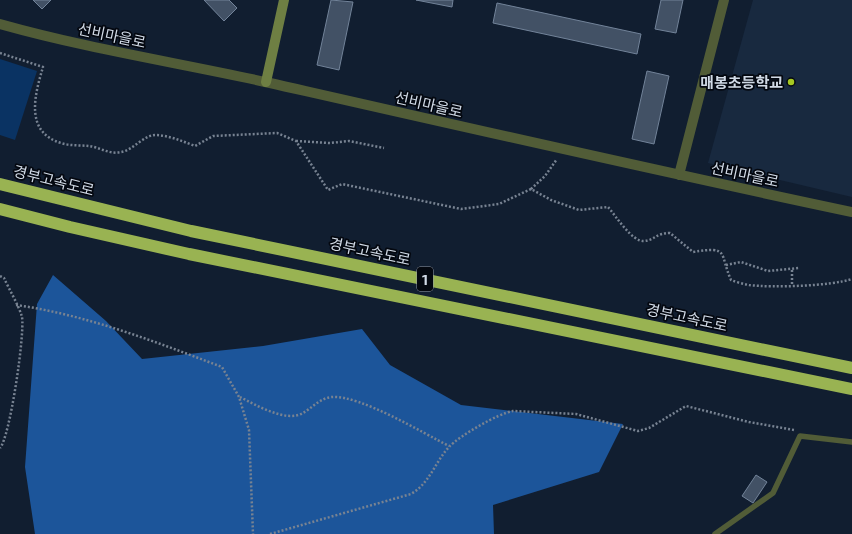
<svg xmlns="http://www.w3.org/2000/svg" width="852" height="534" font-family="'Exo 2','Noto Sans KR',sans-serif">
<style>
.built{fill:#18293f}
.green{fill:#0a3363}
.forest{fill:#1c559a}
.building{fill:#425165;stroke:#728399}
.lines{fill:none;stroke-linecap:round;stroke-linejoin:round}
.path{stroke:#788392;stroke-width:2.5;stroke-dasharray:2 2;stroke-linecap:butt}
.service{stroke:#515c37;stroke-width:5.5}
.minor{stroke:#515c37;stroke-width:10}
.secondary{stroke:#6e7f43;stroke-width:10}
.motorway{stroke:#99b352;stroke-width:12}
.poi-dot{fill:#a5c822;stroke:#040810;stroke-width:1.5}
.labels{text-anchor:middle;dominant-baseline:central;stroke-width:3.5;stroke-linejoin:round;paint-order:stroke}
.shield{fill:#040810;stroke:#949ba6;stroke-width:1}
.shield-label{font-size:14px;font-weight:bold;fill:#d1dae6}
.street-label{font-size:15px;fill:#d1dae6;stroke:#040810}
.poi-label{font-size:15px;font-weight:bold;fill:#d1dae6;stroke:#040810;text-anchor:end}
</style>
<rect width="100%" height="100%" fill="#111e30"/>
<path class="built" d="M753 0H852V197L708 163Z"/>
<path class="green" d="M0 59 37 71 15 140 0 135Z"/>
<path class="forest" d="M53 275 106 321 142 359 263 346 362 329 390 365 461 405 623 424 599 472 493 505 494 534H35L25 467 37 304Z"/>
<path class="building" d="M33 0H51L42 9Z
M204 0H229L237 8 224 21Z
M331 0 353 2 339 70 317 65Z
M416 0H453L452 7Z
M661 0H683L676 33 655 29Z
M497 3 641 34 637 54 493 23Z
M647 71 669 76 654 144 632 139Z
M756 475 767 482 753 503 742 496Z"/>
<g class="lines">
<path class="path" d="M0 53 43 67C35 94 24 132 61 143 70 146 80 145 89 146 99 147 110 155 121 152 134 150 144 134 157 135 170 136 182 141 195 146L213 136 277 133 296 141 328 190 342 184 461 209 499 204 531 189 551 200 579 210 608 207C616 216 632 242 644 241 655 240 656 233 670 233L693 252C730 246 719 253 731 280 736 282 743 284 749 285 772 288 831 286 852 279
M296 141 330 143 349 141 384 148
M531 189 545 176 557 159
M726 265 741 262 768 271 799 268
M0 276 4 278C9 289 19 306 22 317 25 334 10 437 0 448
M792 284V269
M16 305C87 315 156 342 222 367L239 397 249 430 253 534
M240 397C256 405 286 423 303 413 312 408 320 398 332 397 360 395 423 433 449 446
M270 534 411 494C430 483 435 462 449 447 459 436 499 413 513 411L576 414 638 431 649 428 686 406 749 422 794 430"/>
<path class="service" d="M715 534 773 493 800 436 852 442"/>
<path class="minor" d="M0 24C89 49 180 63 270 83 464 127 657 171 852 212
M679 175 724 0"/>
<path class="secondary" d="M266 82 284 0"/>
<path class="motorway" d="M0 184 191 231 852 368
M0 209 70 227 189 254 852 389"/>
</g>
<circle class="poi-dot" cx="791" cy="82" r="4"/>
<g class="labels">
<rect class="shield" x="417" y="267" width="16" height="24" rx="3"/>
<g class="shield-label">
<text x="425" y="279">1</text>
</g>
<g class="street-label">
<text transform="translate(112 35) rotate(12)">선비마을로</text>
<text transform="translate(429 104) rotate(13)">선비마을로</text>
<text transform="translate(745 174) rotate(12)">선비마을로</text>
<text transform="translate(54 180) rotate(14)">경부고속도로</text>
<text transform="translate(370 251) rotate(12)">경부고속도로</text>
<text transform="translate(687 317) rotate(12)">경부고속도로</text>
</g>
<g class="poi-label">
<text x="783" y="82">매봉초등학교</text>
</g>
</g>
</svg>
